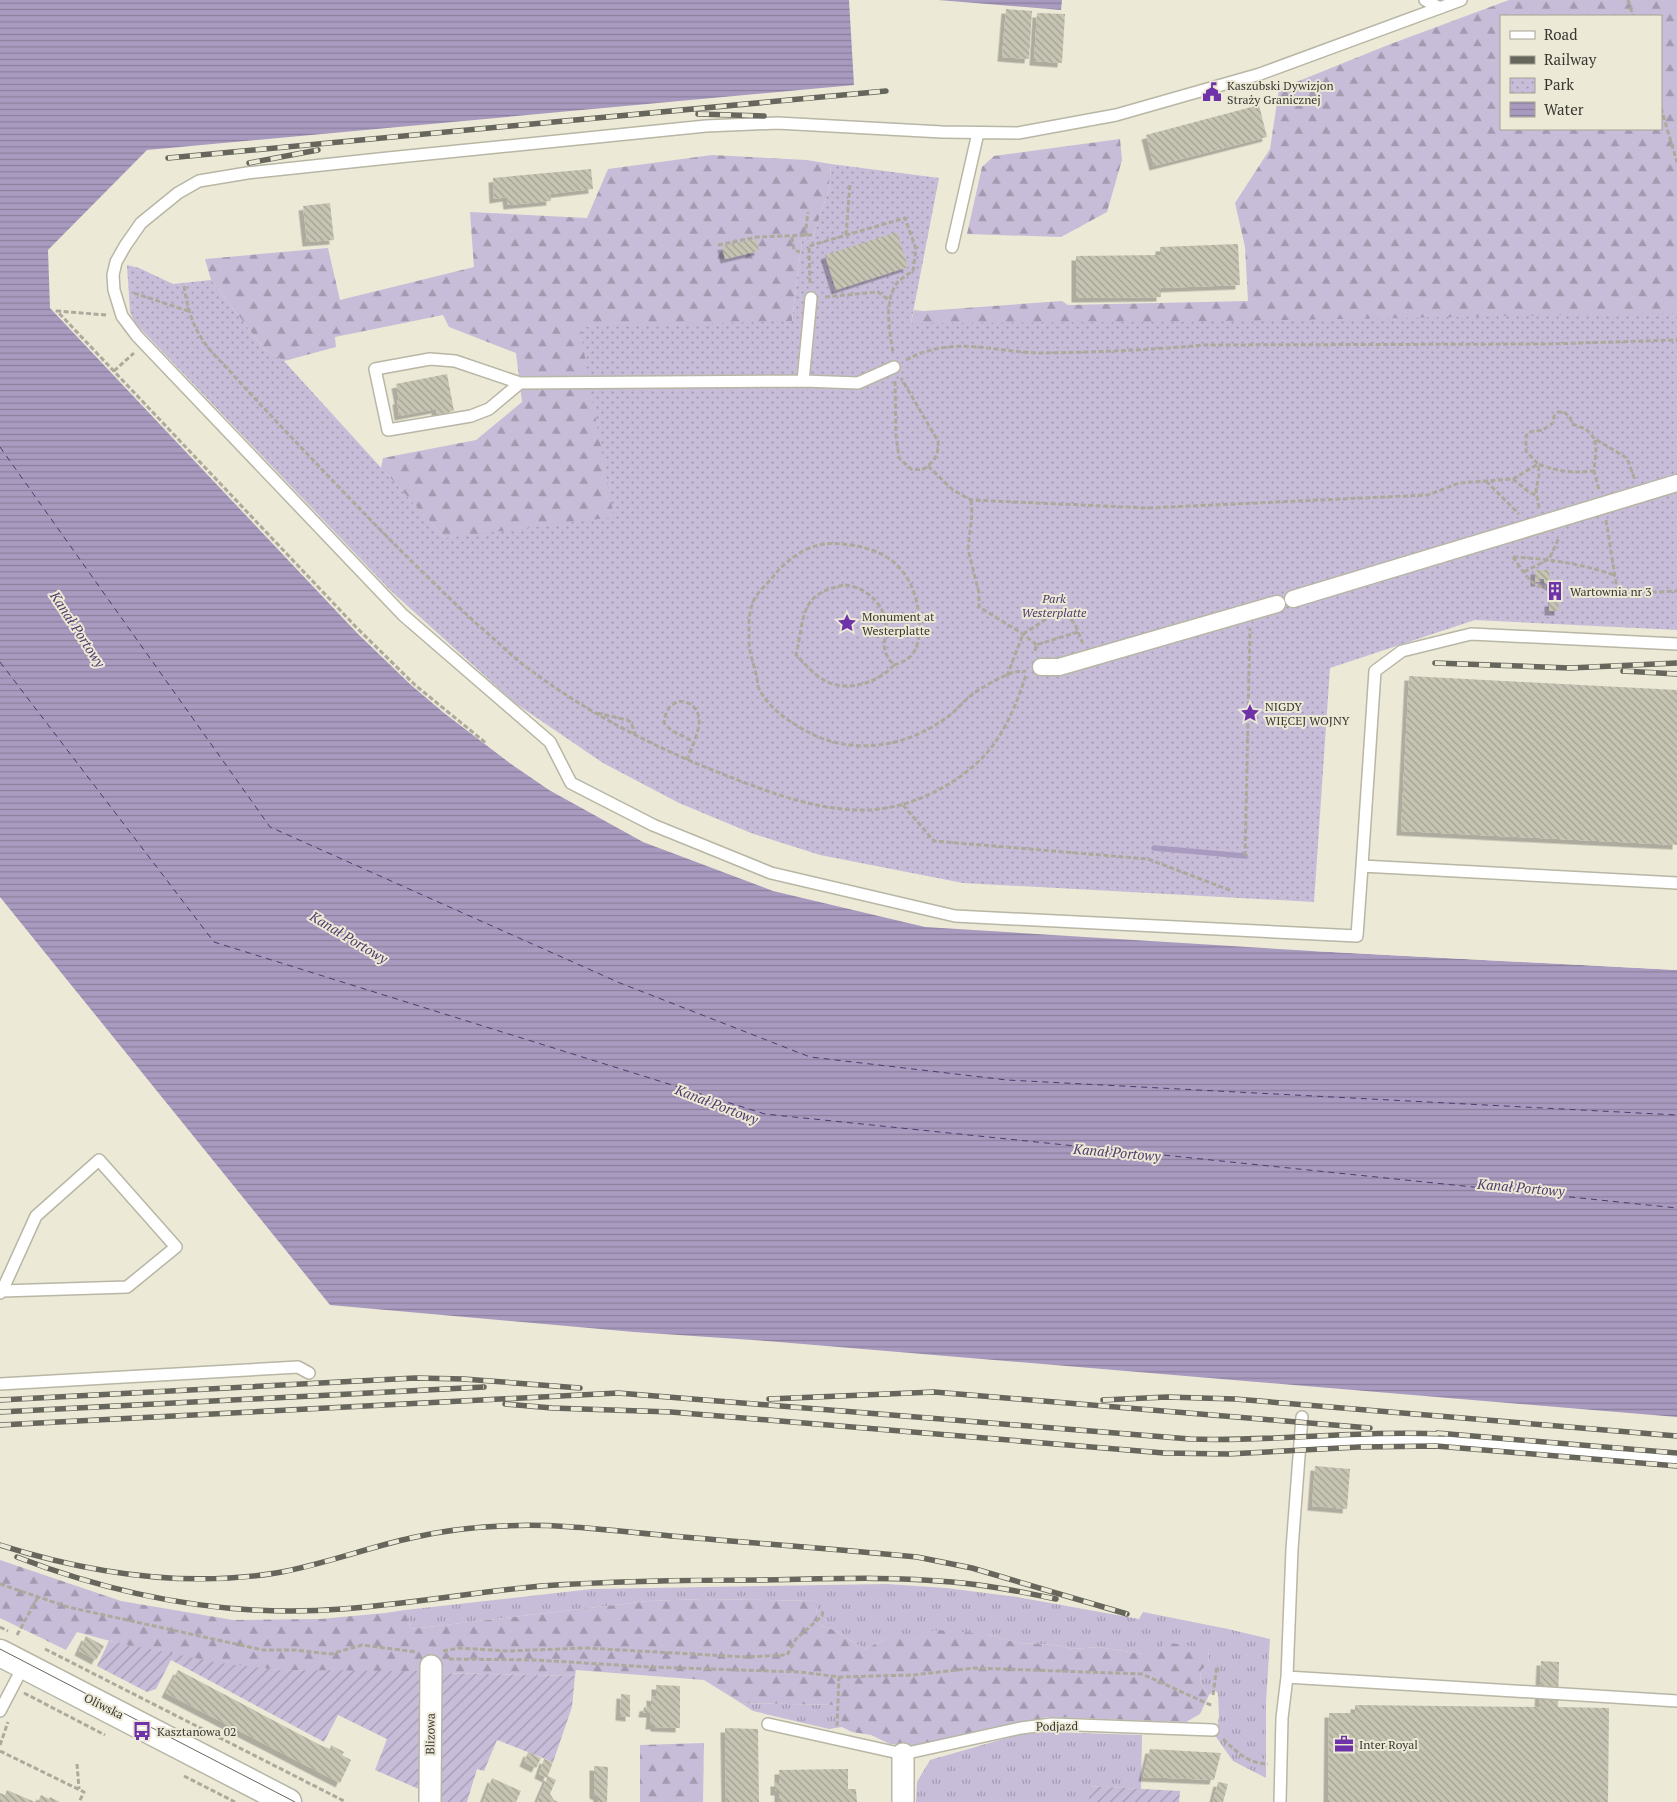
<svg xmlns="http://www.w3.org/2000/svg" width="1677" height="1802" font-family="'PT Serif',serif">
<style>
.grass{fill:url(#grass-tufts)}
.forest{fill:url(#forest-firs);fill-rule:evenodd}
.park{fill:url(#park-dots)}
.garden{fill:url(#garden-furrows)}
.water{fill:url(#water-rules)}
.pier{fill:#ece9d7}
.lines{fill:none;stroke-linecap:round;stroke-linejoin:round}
.stream{stroke:#a99bbf;stroke-width:5.5}
.ferry{stroke:#4f3a6b;stroke-width:1;stroke-dasharray:6 5;stroke-linecap:butt}
.building{fill:url(#building-back-hatch);filter:url(#shadow)}
.service-casing{stroke:#b8b6a4;stroke-width:14}
.pedestrian-casing{stroke:#b8b6a4;stroke-width:19}
.minor-casing{stroke:#b8b6a4;stroke-width:24}
.tertiary-casing{stroke:#b8b6a4;stroke-width:29}
.path{stroke:#adaa9c;stroke-width:3;stroke-dasharray:5 2.5;stroke-linecap:butt}
.service{stroke:#fff;stroke-width:11}
.pedestrian{stroke:#fff;stroke-width:16}
.minor{stroke:#fff;stroke-width:21}
.tertiary{stroke:#fff;stroke-width:26}
.tram{stroke:#67665c;stroke-width:1}
.rail-casing{stroke:#67665c;stroke-width:5.5}
.rail{stroke:#ece9d7;stroke-width:4;stroke-dasharray:11;stroke-linecap:butt}
.labels{text-anchor:middle;dominant-baseline:central;stroke-width:4;stroke-linejoin:round;paint-order:stroke}
.poi-label{font-size:12px;fill:#383730;stroke:#ece9d7;text-anchor:start}
.park-label{font-size:12px;font-style:italic;fill:#4d3869;stroke:#ece9d7}
.street-label{font-size:12px;fill:#383730;stroke:#ece9d7}
.water-label{font-size:14px;font-style:italic;fill:#4f3a6b;stroke:#ece9d7}
</style>
<defs>
<pattern id="grass-tufts" width="24" height="20" patternUnits="userSpaceOnUse" patternTransform="scale(1.25)"><rect width="24" height="20" fill="#c8bdd9"/><path d="M3 7l-1-3M5 7V3M7 7l1-3M15 17l-1-3M17 17v-4M19 17l1-3" fill="none" stroke="#a39ab0"/></pattern>
<pattern id="forest-firs" width="22" height="20" patternUnits="userSpaceOnUse" patternTransform="scale(1.25)"><rect width="22" height="20" fill="#c8bdd9"/><path d="M5 1l3.5 6h-7zM16 11l3.5 6h-7z" fill="#a39ab0"/></pattern>
<pattern id="park-dots" width="8" height="8" patternUnits="userSpaceOnUse" patternTransform="scale(1.25)"><rect width="8" height="8" fill="#c8bdd9"/><path d="M2 2h.1M6 6h.1" fill="none" stroke="#a39ab0" stroke-width="1.8" stroke-linecap="round"/></pattern>
<pattern id="garden-furrows" width="10" height="10" patternUnits="userSpaceOnUse" patternTransform="scale(1.25)"><rect width="10" height="10" fill="#c8bdd9"/><path d="M-1 1l2-2M0 10L10 0M9 11l2-2" fill="none" stroke="#a39ab0"/></pattern>
<pattern id="water-rules" width="6" height="5" patternUnits="userSpaceOnUse" patternTransform="scale(1.25)"><rect width="6" height="5" fill="#a99bbf"/><path d="M0 2.5h6" fill="none" stroke="#8b7f9c"/></pattern>
<pattern id="building-back-hatch" width="6" height="6" patternUnits="userSpaceOnUse" patternTransform="scale(1.25)"><rect width="6" height="6" fill="#c6c4b2"/><path d="M-1 5l2 2M0 0l6 6M5-1l2 2" fill="none" stroke="#a2a091"/></pattern>
<filter id="shadow"><feDropShadow dx="-4.5" dy="4.5" stdDeviation="0" flood-color="#0004"/></filter>
</defs>
<rect width="100%" height="100%" fill="#ece9d7"/>
<path class="grass" d="M887 1584 946 1588 1017 1597 1139 1619 1143 1612 1228 1629 1270 1639 1266 1702V1778L1233 1761 1216 1737 1219 1716 1218 1693 1214 1690 1209 1695 1200 1683 1201 1670 1209 1664 1208 1649 1143 1654 1098 1647 1074 1649 1054 1645 1017 1643 987 1634 886 1639 865 1649 834 1630 821 1626 817 1617 816 1601 703 1599 649 1601 411 1629 405 1610 592 1589Z
M741 1703 841 1705 842 1727 829 1729 753 1711Z
M1049 1732 1142 1735 1141 1789 1089 1786V1802H916L917 1782 930 1760 1021 1734Z"/>
<path class="forest" d="M1509 0H1677V445L766 562 445 538 381 468 383 458 476 440 522 402 516 353 449 327 443 315 335 337 336 347 284 361 264 349 211 280 205 259 328 248 340 300 474 267 470 212 587 218 608 169 712 155 807 160 831 164 829 189 813 237 802 239 792 321 911 323 914 310 923 311 1062 301 1068 305 1248 301 1245 247 1235 203 1270 149 1279 89 1388 45ZM1501 16H1661V129H1501Z
M1120 139 1122 160 1107 212 1061 237 967 234 982 167 994 156Z
M0 1560 121 1601 233 1620 320 1619 385 1613 405 1610 411 1629 649 1601 703 1599 816 1601 817 1617 821 1626 834 1630 865 1649 886 1639 938 1630 987 1634 1017 1643 1054 1645 1074 1649 1098 1647 1143 1654 1159 1651 1165 1642 1208 1649 1209 1664 1201 1670 1200 1683 1209 1695 1200 1714 1186 1722 1047 1717 933 1745 910 1746 890 1744 871 1735 852 1732 842 1727 840 1705 741 1703 704 1680 576 1670 575 1676 438 1673 424 1669 419 1671C373 1671 327 1672 282 1670 213 1666 143 1651 77 1632L66 1650 0 1618Z
M704 1743 703 1802H640V1745Z"/>
<path class="park" d="M831 164 939 178 911 323 1165 322 1677 313V630L1475 620 1330 668 1314 902 963 883 820 855 751 833 679 803 603 763 515 703 390 590 135 323 130 312 127 265 139 268 173 284 211 280 264 349 284 361 445 538 614 517 589 382 580 327 792 321 802 239 813 237 829 189Z"/>
<path class="garden" d="M109 1641 220 1663 281 1670 419 1671 424 1669 421 1790 375 1770 387 1739 338 1715 324 1742 171 1660 156 1689 147 1692 97 1666Z
M438 1673 575 1676 572 1707 553 1762 497 1740 484 1771 477 1769 467 1802H439Z
M1089 1786 1180 1791 1179 1802H1089Z"/>
<path class="water" d="M0 0H849L854 85 147 150 48 250 50 308 357 633 411 685 444 713 511 764 549 790 643 842 773 891 925 927 1312 951 1677 970V1417L767 1341 634 1332 330 1305 0 897Z
M938 0H1062L1061 10Z"/>
<path class="pier" d="M1312 949 1677 968V970L1312 951Z"/>
<g class="lines">
<path class="stream" d="M1154 848 1245 856"/>
<path class="ferry" d="M0 447 270 827 620 983 810 1057 1007 1080 1677 1115
M0 662 214 942 765 1114 1677 1208"/>
</g>
<path class="building" d="M1006 9 1032 11 1029 59 1002 57Z
M1037 13 1065 14 1062 63 1034 61Z
M1259 105 1267 137 1154 166 1146 135Z
M591 169 593 189 550 194 551 201 508 205 507 197 494 199 493 178Z
M330 203 334 240 307 242 303 206Z
M897 232 908 267 836 290 825 255Z
M756 239 759 251 725 259 722 246Z
M1238 244 1240 285 1161 288V297L1076 298V256L1160 255V247Z
M447 374 454 411 437 414 436 409 399 416 397 400H399L396 384Z
M1535 570H1549L1550 579 1558 584 1559 611H1549V602H1553V587L1544 582V579H1539L1540 582H1535Z
M1409 676 1677 690V845L1401 831Z
M1315 1466 1350 1469 1347 1509 1312 1506Z
M86 1636 104 1646 96 1660 79 1651Z
M1541 1661 1559 1662 1558 1707 1609 1708 1608 1802H1328L1329 1713H1355V1705L1539 1707Z
M178 1670 320 1745 330 1749 331 1745 344 1752 342 1755 351 1760 340 1783 166 1693Z
M656 1685 680 1686V1728L655 1727V1725H650L651 1713H643L644 1707 651 1706V1696L656 1697Z
M621 1694 630 1695V1717L620 1716Z
M725 1728 758 1729 759 1802H726Z
M1150 1749 1221 1753 1214 1780 1143 1777Z
M528 1752 541 1758 536 1768 524 1762Z
M544 1759 553 1762 547 1778 539 1774Z
M594 1766 608 1767 607 1802H598V1796L594 1794Z
M848 1769V1789H856L857 1802H779V1791H775V1782H779V1770Z
M548 1776 556 1780 550 1794 554 1800 558 1802H537Z
M492 1778 521 1791 516 1802H483Z
M1218 1782 1228 1784 1223 1802H1213Z
M7 1790 35 1802H0V1793L5 1795Z
M41 1795 49 1799 50 1797 60 1802H38Z"/>
<g class="lines">
<g class="service-casing">
<path id="service" d="M1425 0 1440 8
M952 247 978 133
M811 298 803 381 858 383 894 367
M520 383 489 409 471 416 388 430 375 369 430 359 455 361 520 383 803 381
M1677 644 1471 634 1402 651 1375 671 1362 866 1677 883
M1362 866 1357 936 955 916 771 873 653 825 571 783 550 742 403 615 137 336 122 316 114 290 113 275 116 262 125 246 141 223 178 193 199 181 247 173 388 158 706 126 777 123 942 132 1018 133 1116 115 1260 74 1461 0
M0 1293 2 1291 127 1287 176 1247 99 1160 36 1216 2 1291
M0 1384 298 1367 309 1373
M1300 1443 1302 1417
M1287 1677 1677 1701
M0 1711 24 1665
M768 1724 903 1754 1021 1728 1052 1724 1213 1730
M1280 1802 1282 1718 1287 1677 1292 1549 1300 1443 1422 1438 1677 1460"/>
</g>
<g class="pedestrian-casing">
<path id="pedestrian" d="M1293 599 1677 483
M1041 667H1059L1277 604"/>
</g>
<g class="minor-casing">
<path id="minor" d="M430 1802 431 1666
M903 1802V1754"/>
</g>
<g class="tertiary-casing">
<path id="tertiary" d="M0 1653 288 1802"/>
</g>
<path class="path" d="M1628 0 1633 16
M1661 108 1677 162
M846 235 850 184
M805 236 808 212
M792 237 794 250 800 252
M718 245 757 237 812 235
M810 283 809 246 905 218 916 249 913 271C907 275 898 280 895 286 884 306 890 332 893 353
M184 286C187 305 191 322 202 339 210 352 224 364 235 377 266 411 299 445 331 479 379 529 427 578 478 625 494 638 508 653 525 666 583 710 647 744 715 771 763 790 814 811 866 810 909 809 956 786 985 755 1005 733 1017 703 1026 675
M134 293 188 311
M825 297 878 292 890 301
M106 315 57 311 356 627 415 685 486 743
M906 360C954 334 994 353 1044 353 1098 352 1151 350 1204 345L1549 344 1677 340
M114 371 134 353
M895 381 896 435 899 458 911 469 922 470C934 462 939 456 938 441L901 378
M1595 440 1596 452 1594 471 1599 490
M928 466 953 490 971 500 1148 508 1428 495 1459 483 1513 479 1538 464C1559 472 1572 473 1594 471
M1513 479 1530 493 1537 495
M1486 481 1519 514
M971 500 972 514 968 549 979 593V607L1023 634 1038 646
M1539 508 1536 490 1539 475 1538 464 1526 451V436L1529 432 1543 430 1553 423 1554 416 1558 412H1564L1570 417 1572 424 1586 429 1595 439 1627 458 1635 480
M1606 520 1617 589 1637 593 1677 591
M1513 557C1550 559 1578 563 1614 575
M1513 557C1522 569 1530 587 1546 587
M1524 572 1549 559 1559 538
M845 585C866 587 885 604 886 626 886 644 879 649 894 665 876 685 842 694 819 677 810 670 803 662 796 655 805 618 798 593 845 585Z
M1035 651 1036 645 1078 632
M894 665C899 663 906 661 910 657 920 647 920 630 919 617 915 575 893 551 851 545 834 543 823 542 807 549 793 556 781 566 772 578 765 586 755 594 752 605 748 617 749 630 749 642 750 658 755 666 757 679 758 683 757 683 758 687 768 708 788 721 808 732 851 755 904 748 943 720 955 713 963 701 974 693 983 687 1005 674 1015 672 1018 671 1022 672 1026 671
M1007 676 1023 634 1062 609 1075 624 1083 644
M597 713 627 720 631 722 635 734
M687 760C691 748 700 732 699 719 697 698 667 692 664 723 671 733 684 735 693 742
M903 805 934 841 1148 859 1232 891
M1245 856 1250 628
M0 1584 68 1607 263 1650H294L331 1654 362 1645 417 1652
M0 1627 8 1631
M17 1635 38 1597
M45 1649 346 1802
M443 1651 459 1648 507 1651 585 1648 746 1657 787 1655 796 1639 822 1616 823 1611
M449 1659 536 1660 650 1667 801 1672 839 1677 913 1675 974 1668 1142 1674 1213 1706
M24 1693 105 1735
M1213 1695 1217 1665
M837 1726 839 1677
M1223 1739C1238 1753 1247 1763 1268 1764
M0 1745 8 1722
M0 1751 84 1792 79 1802
M77 1764 79 1789
M184 1776 235 1802"/>
<use href="#service" class="service"/>
<use href="#pedestrian" class="pedestrian"/>
<use href="#minor" class="minor"/>
<use href="#tertiary" class="tertiary"/>
<path class="tram" d="M0 1649 295 1802"/>
<g class="rail-casing">
<path id="rail" d="M698 114 764 116
M168 158 886 91
M249 163 318 150
M1435 663 1570 668 1677 663
M1623 671 1677 674
M769 1399 934 1392 1370 1428
M0 1400 415 1378 464 1379 580 1388
M1103 1400 1167 1397 1235 1399 1677 1436
M505 1404 552 1408 671 1412 1164 1453 1228 1454 1359 1447 1436 1446 1677 1466
M0 1412 484 1387
M0 1425 618 1393 1190 1439C1274 1442 1359 1430 1444 1434
M1437 1433 1677 1453
M0 1545C89 1573 183 1588 276 1573 322 1565 366 1548 411 1538 441 1531 472 1527 503 1526 559 1523 615 1531 671 1536 753 1543 835 1549 917 1557L972 1568 1127 1614
M17 1557C121 1597 230 1618 342 1609 409 1604 475 1592 541 1586 615 1581 689 1580 763 1580 826 1579 889 1576 952 1582 988 1585 1022 1592 1056 1599"/>
</g>
<use href="#rail" class="rail"/>
</g>
<defs>
<g id="civic-bare" transform="scale(1.5)"><path d="M-.6-6.5H3V-4.5H.6V-3L4-1V1h2V6H-6V1h2V-1L-.6-3ZM-1.2 2.5V6h2.4V2.5Z" fill="#6e33a8" stroke="#ece9d7" stroke-width="2.5" paint-order="stroke"/></g>
<g id="building-bare" transform="scale(1.5)"><path d="M-4-6H4V6H1V3H-1V6H-4ZM-2.5-4.3h1.7v1.8h-1.7ZM.8-4.3h1.7v1.8H.8ZM-2.5-1h1.7V.8h-1.7ZM.8-1h1.7V.8H.8Z" fill="#6e33a8" stroke="#ece9d7" stroke-width="2.5" paint-order="stroke"/></g>
<g id="sight-bare" transform="scale(1.5)"><path d="M0-6L1.8-2.2L6-1.7L2.9 1.2L3.7 5.4L0 3.3L-3.7 5.4L-2.9 1.2L-6-1.7L-1.8-2.2Z" fill="#6e33a8" stroke="#ece9d7" stroke-width="2.5" paint-order="stroke"/></g>
<g id="bus-bare" transform="scale(1.5)"><path d="M-5-6H5V4H4V6H2V4H-2V6H-4V4H-5ZM-3.5-4V0h7V-4ZM-3.5 1.2v1.5H-2V1.2ZM2 1.2v1.5H3.5V1.2Z" fill="#6e33a8" stroke="#ece9d7" stroke-width="2.5" paint-order="stroke"/></g>
<g id="office-bare" transform="scale(1.5)"><path d="M-6-3h4V-5.5h4V-3h4V5H-6ZM-1-4.5V-3h2v-1.5ZM-6 0V1H6V0Z" fill="#6e33a8" stroke="#ece9d7" stroke-width="2.5" paint-order="stroke"/></g>
</defs>
<g fill-rule="evenodd">
<use href="#civic-bare" x="1212" y="92"/>
<use href="#building-bare" x="1555" y="591"/>
<use href="#sight-bare" x="847" y="623"/>
<use href="#sight-bare" x="1250" y="713"/>
<use href="#bus-bare" x="142" y="1731"/>
<use href="#office-bare" x="1344" y="1744"/>
</g>
<g class="labels">
<g class="poi-label">
<text x="1227" y="85">Kaszubski Dywizjon<tspan x="1227" dy="14">Straży Granicznej</tspan></text>
<text x="1570" y="591">Wartownia nr 3</text>
<text x="862" y="616">Monument at<tspan x="862" dy="14">Westerplatte</tspan></text>
<text x="1265" y="706">NIGDY<tspan x="1265" dy="14">WIĘCEJ WOJNY</tspan></text>
<text x="157" y="1731">Kasztanowa 02</text>
<text x="1359" y="1744">Inter Royal</text>
</g>
<g class="park-label">
<text x="1054" y="598">Park<tspan x="1054" dy="14">Westerplatte</tspan></text>
</g>
<g class="street-label">
<text transform="translate(104 1706) rotate(27)">Oliwska</text>
<text transform="translate(1057 1726) rotate(-1)">Podjazd</text>
<text transform="translate(430 1734) rotate(-89)">Blizowa</text>
</g>
<g class="water-label">
<text transform="translate(78 629) rotate(57)">Kanał Portowy</text>
<text transform="translate(349 937) rotate(31)">Kanał Portowy</text>
<text transform="translate(717 1104) rotate(21)">Kanał Portowy</text>
<text transform="translate(1117 1152) rotate(5)">Kanał Portowy</text>
<text transform="translate(1521 1187) rotate(5)">Kanał Portowy</text>
</g>
</g>
<rect x="1500" y="15" width="162" height="115" fill="#ece9d7" stroke="#a4a294"/>
<rect x="1510" y="31" width="25" height="8" fill="#ffffff" stroke="#a4a294"/>
<text x="1544" y="40" font-size="15" fill="#383730">Road</text>
<rect x="1510" y="56" width="25" height="8" fill="#67665c" stroke="#a4a294"/>
<text x="1544" y="65" font-size="15" fill="#383730">Railway</text>
<rect x="1510" y="78" width="25" height="15" fill="url(#park-dots)" stroke="#a4a294"/>
<text x="1544" y="90" font-size="15" fill="#383730">Park</text>
<rect x="1510" y="102" width="25" height="15" fill="url(#water-rules)" stroke="#a4a294"/>
<text x="1544" y="115" font-size="15" fill="#383730">Water</text>
</svg>
